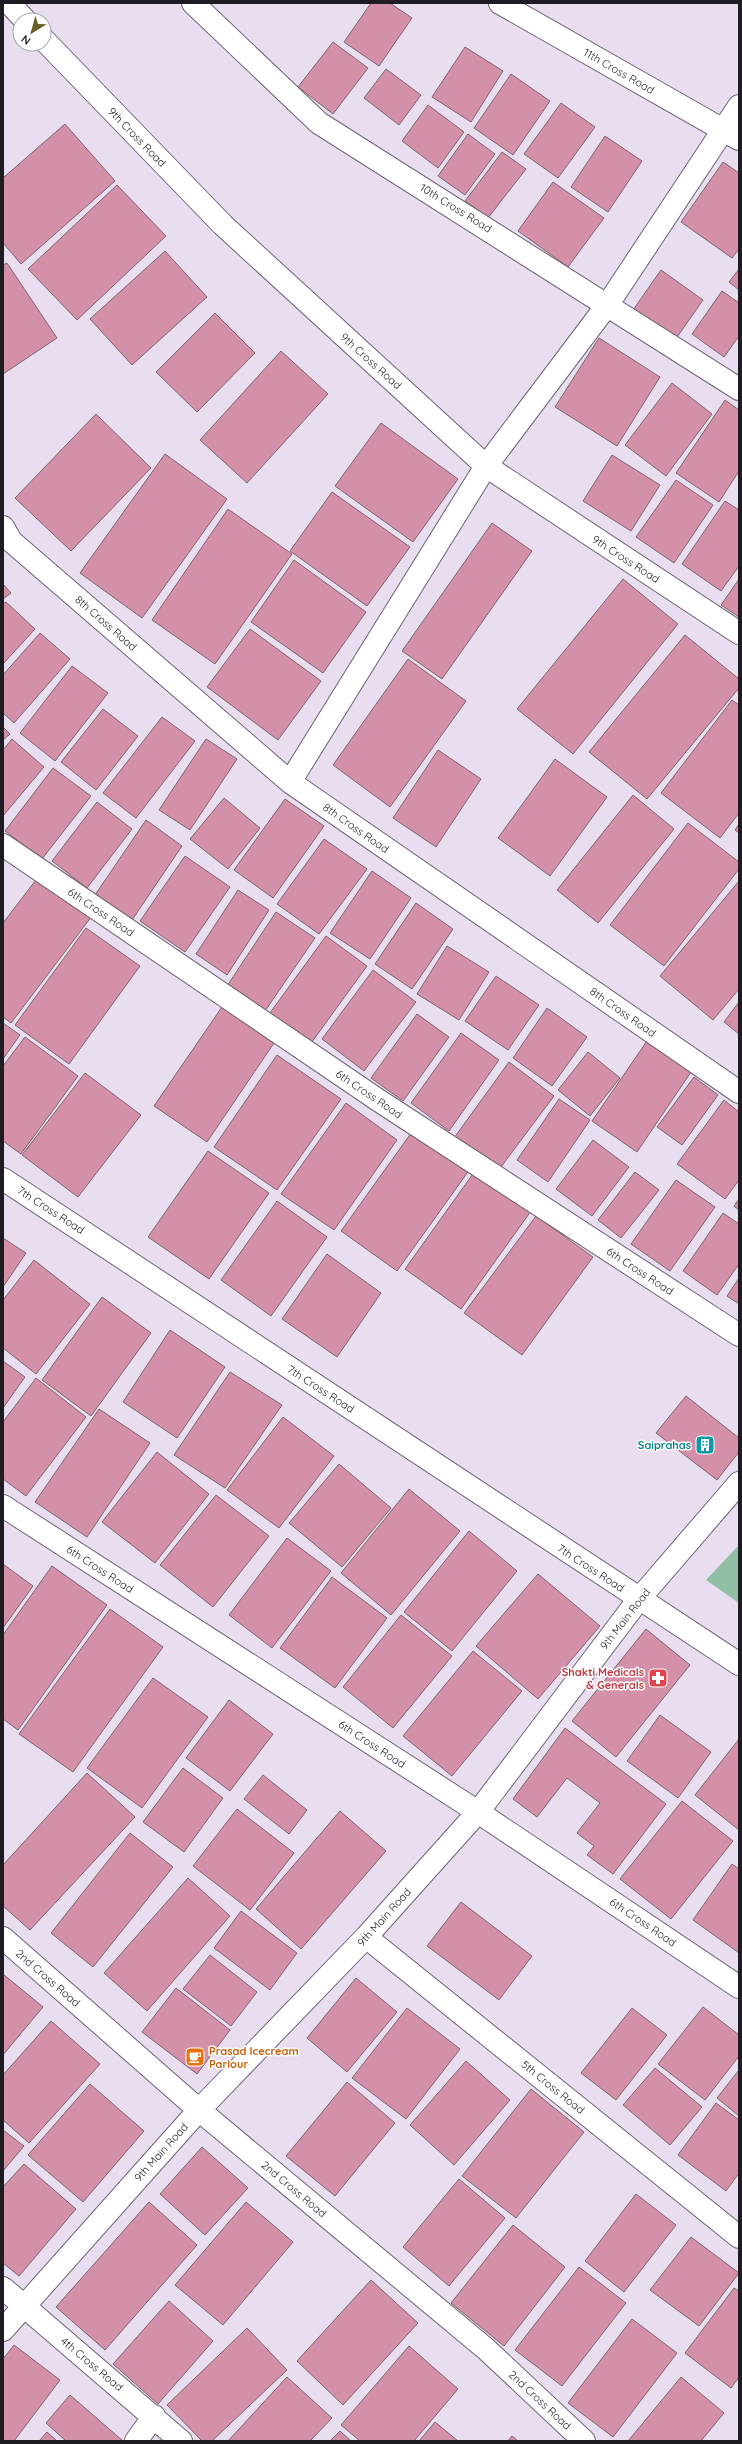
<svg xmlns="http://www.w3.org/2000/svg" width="742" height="2444" font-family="Quicksand,sans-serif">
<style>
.green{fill:#91bfa6}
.building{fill:#d390a8;stroke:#7c666d}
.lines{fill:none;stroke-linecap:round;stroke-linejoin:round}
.street-casing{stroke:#6e6375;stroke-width:24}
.street{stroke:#fff;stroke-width:22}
.labels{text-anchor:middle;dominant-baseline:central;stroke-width:3;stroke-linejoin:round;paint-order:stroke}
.street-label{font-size:11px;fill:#1f1b22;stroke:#fff}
.culture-label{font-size:11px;font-weight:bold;fill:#0d838f;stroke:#fff;text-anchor:end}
.health-label{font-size:11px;font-weight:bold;fill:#be3a42;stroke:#fff;text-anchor:end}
.food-label{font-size:11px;font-weight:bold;fill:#c56008;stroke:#fff;text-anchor:start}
</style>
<rect width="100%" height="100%" fill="#e9ddf0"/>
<path class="green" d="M739 1545V1603L706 1580Z"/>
<path class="building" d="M371 3H390L412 18 379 66 344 42Z
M333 42 368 68 333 114 298 87Z
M465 47 503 71 471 122 432 97Z
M386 69 421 95 399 125 364 98Z
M511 74 550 101 513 155 474 128Z
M561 103 595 127 558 178 524 154Z
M428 105 464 132 438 168 402 141Z
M65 124 115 181 21 264 3 243V178Z
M468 134 495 154 465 195 438 176Z
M605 136 642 161 608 212 571 187Z
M502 152 526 169 488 218 465 201Z
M723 162 739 173V249L732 258 681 222Z
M553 182 604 218 568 267 518 231Z
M117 185 166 236 77 320 28 269Z
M165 251 207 297 132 365 90 319Z
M7 263 57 338 3 374V265Z
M739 269V290L729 282Z
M661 270 703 300 675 340 633 310Z
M722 291 739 303V336L724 357 692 334Z
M215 313 255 353 197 412 156 372Z
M599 338 660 377 617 446 555 407Z
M281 351 328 394 247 483 200 440Z
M672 383 712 414 666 476 625 445Z
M725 400 739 410V471L719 502 676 473Z
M96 414 151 468 71 551 15 498Z
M381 423 458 479 413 542 335 486Z
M165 454 227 499 142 618 80 573Z
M612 455 660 485 631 531 583 501Z
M676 480 713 505 674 563 636 537Z
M332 492 410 547 367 606 290 551Z
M725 501 739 510V566L721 591 682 564Z
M228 509 292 554 215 664 152 620Z
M492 523 532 551 442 679 402 651Z
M294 560 366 612 323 673 251 622Z
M623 579 678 624 573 754 517 709Z
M739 579V617L721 605Z
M3 584 11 593 3 599Z
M6 602 35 629 3 664V604Z
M250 629 321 681 278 740 207 687Z
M40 633 70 659 14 723 3 713V675Z
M685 635 739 679V688L647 799 589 752Z
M408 659 466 701 390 807 333 765Z
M72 666 108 693 55 761 20 733Z
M732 700 739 705V813L720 838 661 793Z
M103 709 138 736 96 790 61 762Z
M162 717 195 741 136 818 103 793Z
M3 727 10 734 3 740Z
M12 739 44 767 3 816V750Z
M206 739 237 759 190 830 159 810Z
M438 750 481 779 436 847 393 818Z
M555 759 607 797 550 876 498 838Z
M53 768 91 796 42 859 5 831Z
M633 795 674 829 598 923 557 890Z
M224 798 260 828 228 869 190 839Z
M285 799 324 826 273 898 234 870Z
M97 802 132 829 87 888 52 861Z
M146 820 182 846 132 920 95 895Z
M688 823 739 862V869L664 966 610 925Z
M739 824V833L735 830Z
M324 839 367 869 319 934 277 904Z
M185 856 230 887 185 952 140 921Z
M372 871 411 898 370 959 330 933Z
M39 876 92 916 11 1023 3 1017V923Z
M739 881V989L713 1020 660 976Z
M238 890 269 910 227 975 196 954Z
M416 903 453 929 412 989 375 964Z
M276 912 315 938 265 1011 227 986Z
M86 928 140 966 69 1064 15 1025Z
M326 936 367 966 309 1046 267 1017Z
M447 946 489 972 459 1020 417 994Z
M373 970 416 1002 364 1071 322 1039Z
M496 976 539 1005 508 1050 465 1021Z
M739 1002V1034L724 1022Z
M222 1007 274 1043 207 1142 154 1106Z
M547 1008 587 1037 552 1086 513 1058Z
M417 1014 449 1037 403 1101 371 1078Z
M3 1023 20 1035 3 1059Z
M461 1033 499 1060 449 1131 411 1103Z
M25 1037 78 1076 21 1154 3 1141V1066Z
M647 1041 691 1072 637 1152 592 1121Z
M588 1052 620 1078 590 1116 558 1090Z
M277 1055 341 1099 277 1190 214 1147Z
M509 1062 554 1096 498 1171 454 1138Z
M85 1073 141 1115 78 1197 22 1155Z
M694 1077 718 1095 682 1145 657 1127Z
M559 1099 590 1120 548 1182 517 1160Z
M724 1100 739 1112V1180L725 1199 677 1164Z
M346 1103 397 1140 334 1230 281 1194Z
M414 1129 470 1169 397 1271 341 1231Z
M593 1140 629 1167 592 1216 556 1189Z
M208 1151 269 1193 209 1279 148 1237Z
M475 1171 531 1211 461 1309 405 1269Z
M635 1172 659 1190 621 1238 598 1220Z
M676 1180 715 1207 670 1271 631 1244Z
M739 1199V1210L734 1206Z
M277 1201 327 1237 271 1316 221 1280Z
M723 1213 739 1224V1264L717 1295 683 1271Z
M536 1216 593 1257 522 1355 464 1313Z
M3 1238 26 1253 3 1287Z
M327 1254 381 1293 337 1357 282 1319Z
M34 1260 90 1304 36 1374 3 1348V1300Z
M739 1278V1304L727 1296Z
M102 1297 151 1333 91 1416 42 1380Z
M170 1330 225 1367 177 1438 123 1402Z
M3 1361 25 1377 3 1408Z
M230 1372 282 1405 225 1488 174 1455Z
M36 1378 86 1417 26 1496 3 1479V1422Z
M686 1396 739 1438V1452L717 1480 656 1433Z
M99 1409 150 1443 87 1537 35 1502Z
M283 1417 334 1456 279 1528 227 1490Z
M157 1452 209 1494 155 1563 102 1522Z
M339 1464 391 1508 342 1567 289 1523Z
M409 1489 460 1531 391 1615 341 1573Z
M216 1495 269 1536 213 1607 160 1565Z
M469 1531 517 1571 452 1651 404 1612Z
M287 1538 331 1571 272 1648 229 1615Z
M3 1564 33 1586 3 1628Z
M52 1566 107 1605 18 1730 3 1719V1635Z
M538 1574 600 1626 538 1699 476 1646Z
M332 1577 387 1618 335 1688 280 1648Z
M110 1609 163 1647 73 1772 19 1734Z
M401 1615 452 1656 393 1728 343 1687Z
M646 1629 690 1665 616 1757 572 1721Z
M473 1651 522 1691 452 1776 403 1736Z
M153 1678 208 1717 142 1808 87 1768Z
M229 1700 273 1734 230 1791 186 1758Z
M660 1715 711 1752 678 1798 627 1761Z
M565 1728 666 1804 613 1874 587 1855 594 1846 577 1833 600 1803 567 1778 537 1817 513 1799Z
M739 1739V1830L695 1795Z
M183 1768 223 1798 184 1852 143 1822Z
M87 1773 135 1817 30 1930 3 1906V1865Z
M263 1775 307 1810 289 1834 244 1799Z
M682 1801 733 1841 671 1919 620 1879Z
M237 1809 294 1853 250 1910 193 1866Z
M340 1811 386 1851 301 1949 256 1909Z
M130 1833 173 1867 93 1967 51 1933Z
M732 1864 739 1869V1953L693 1920Z
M188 1878 230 1916 147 2011 104 1973Z
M461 1902 532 1956 499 2000 427 1946Z
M241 1911 297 1953 270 1990 214 1948Z
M210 1955 257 1992 231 2026 183 1989Z
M3 1974 43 2007 3 2055Z
M356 1978 397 2012 347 2072 307 2038Z
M176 1988 230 2030 197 2074 142 2032Z
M703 2007 739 2035V2056L705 2100 658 2064Z
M407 2008 460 2049 406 2119 352 2078Z
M632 2008 667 2035 616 2100 581 2073Z
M51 2021 100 2064 29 2143 3 2120V2075Z
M466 2061 510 2100 454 2165 410 2125Z
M655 2068 702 2107 670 2145 623 2105Z
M739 2070V2116L717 2098Z
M347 2082 395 2123 335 2196 286 2156Z
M90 2084 144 2131 83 2202 28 2155Z
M531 2089 584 2132 516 2218 462 2176Z
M716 2103 739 2120V2173L726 2191 678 2155Z
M3 2130 24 2146 3 2171Z
M202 2147 248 2188 205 2235 160 2194Z
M24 2164 76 2209 19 2276 3 2263V2187Z
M459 2179 505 2218 449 2286 403 2247Z
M636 2194 676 2225 624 2292 585 2261Z
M149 2202 197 2245 105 2350 56 2307Z
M246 2202 293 2242 223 2325 175 2285Z
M513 2225 565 2267 504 2346 451 2303Z
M691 2237 739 2273 699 2326 650 2290Z
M579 2267 626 2303 562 2386 515 2350Z
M371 2280 418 2323 343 2405 297 2361Z
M734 2288 739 2291V2377L731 2388 685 2353Z
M169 2301 213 2341 158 2404 113 2364Z
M632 2319 677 2353 613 2437 568 2403Z
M247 2328 287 2370 212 2441H202L167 2405Z
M14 2345 60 2380 14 2441H3V2359Z
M409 2346 458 2389 414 2441H360L341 2425Z
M287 2377 332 2418 310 2441H228Z
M681 2377 724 2413 701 2441H628Z
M70 2395 123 2441H66L46 2423Z
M435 2422 458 2441H419Z
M340 2431 351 2441H330Z
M47 2432 57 2441H39Z
M512 2436 518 2441H508Z"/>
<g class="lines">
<g class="street-casing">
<path id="street" d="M9 3 25 20
M193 3 319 123 739 389
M500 3 739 139
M44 40 223 225 486 466 739 633
M3 527 11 541 290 782 739 1092
M290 782 486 466 608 304 739 106
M3 845 378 1100 739 1335
M3 1179 739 1664
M3 1506 478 1812 739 1987
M366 1937 739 2237
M3 1938 199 2110 486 2349 584 2441
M3 2288 181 2441
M3 2330 199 2110 366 1937 478 1812 639 1599 739 1483
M136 2441 154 2416"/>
</g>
<use href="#street" class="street"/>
</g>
<defs>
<g id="building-square" transform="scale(1)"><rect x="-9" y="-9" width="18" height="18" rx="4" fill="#0f9aa8" stroke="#fff"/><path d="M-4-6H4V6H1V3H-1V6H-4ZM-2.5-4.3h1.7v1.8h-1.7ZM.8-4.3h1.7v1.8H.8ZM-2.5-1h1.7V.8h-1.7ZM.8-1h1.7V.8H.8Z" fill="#fff"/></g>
<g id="pharmacy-square" transform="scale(1)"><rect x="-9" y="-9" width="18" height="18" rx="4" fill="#e0444e" stroke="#fff"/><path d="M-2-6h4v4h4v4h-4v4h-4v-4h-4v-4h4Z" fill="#fff"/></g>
<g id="cafe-square" transform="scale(1)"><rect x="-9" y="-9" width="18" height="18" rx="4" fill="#e8710a" stroke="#fff"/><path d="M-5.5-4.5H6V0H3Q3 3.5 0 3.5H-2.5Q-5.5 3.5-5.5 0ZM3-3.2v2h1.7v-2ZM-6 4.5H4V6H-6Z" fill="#fff"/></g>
</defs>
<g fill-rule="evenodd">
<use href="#building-square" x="705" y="1445"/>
<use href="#pharmacy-square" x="658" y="1678"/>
<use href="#cafe-square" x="195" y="2057"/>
</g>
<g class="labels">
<g class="street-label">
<text transform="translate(619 71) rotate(30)">11th Cross Road</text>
<text transform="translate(137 137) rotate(46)">9th Cross Road</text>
<text transform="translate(456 208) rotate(32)">10th Cross Road</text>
<text transform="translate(371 361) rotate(42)">9th Cross Road</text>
<text transform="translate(626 559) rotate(33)">9th Cross Road</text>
<text transform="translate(106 623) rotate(41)">8th Cross Road</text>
<text transform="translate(356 828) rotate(35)">8th Cross Road</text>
<text transform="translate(101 912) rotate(34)">6th Cross Road</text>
<text transform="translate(623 1012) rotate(35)">8th Cross Road</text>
<text transform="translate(369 1094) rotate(34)">6th Cross Road</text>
<text transform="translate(51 1210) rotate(33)">7th Cross Road</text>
<text transform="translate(640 1271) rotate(33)">6th Cross Road</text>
<text transform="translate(321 1389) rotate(33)">7th Cross Road</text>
<text transform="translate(591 1568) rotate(33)">7th Cross Road</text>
<text transform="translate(100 1569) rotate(33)">6th Cross Road</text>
<text transform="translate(625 1619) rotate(-52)">9th Main Road</text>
<text transform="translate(372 1744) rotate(33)">6th Cross Road</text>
<text transform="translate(384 1917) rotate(-48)">9th Main Road</text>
<text transform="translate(643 1922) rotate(34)">6th Cross Road</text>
<text transform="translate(48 1978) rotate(41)">2nd Cross Road</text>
<text transform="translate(553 2087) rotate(39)">5th Cross Road</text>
<text transform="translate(161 2152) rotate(-48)">9th Main Road</text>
<text transform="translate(294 2189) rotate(40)">2nd Cross Road</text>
<text transform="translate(92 2364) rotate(40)">4th Cross Road</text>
<text transform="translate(540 2400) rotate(43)">2nd Cross Road</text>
</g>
<g class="culture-label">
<text x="691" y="1445">Saiprahas</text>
</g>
<g class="health-label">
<text x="644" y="1672">Shakti Medicals<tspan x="644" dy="13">&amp; Generals</tspan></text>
</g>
<g class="food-label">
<text x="209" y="2051">Prasad Icecream<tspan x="209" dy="13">Parlour</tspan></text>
</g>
</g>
<rect width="742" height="2444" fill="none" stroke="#1f1b22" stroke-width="8"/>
<g transform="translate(32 32) rotate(217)"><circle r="19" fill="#ffffff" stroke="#a5a4a7"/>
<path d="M0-3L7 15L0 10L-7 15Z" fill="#685f2b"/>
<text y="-6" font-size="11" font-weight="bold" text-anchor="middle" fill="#1f1b22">N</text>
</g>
</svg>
